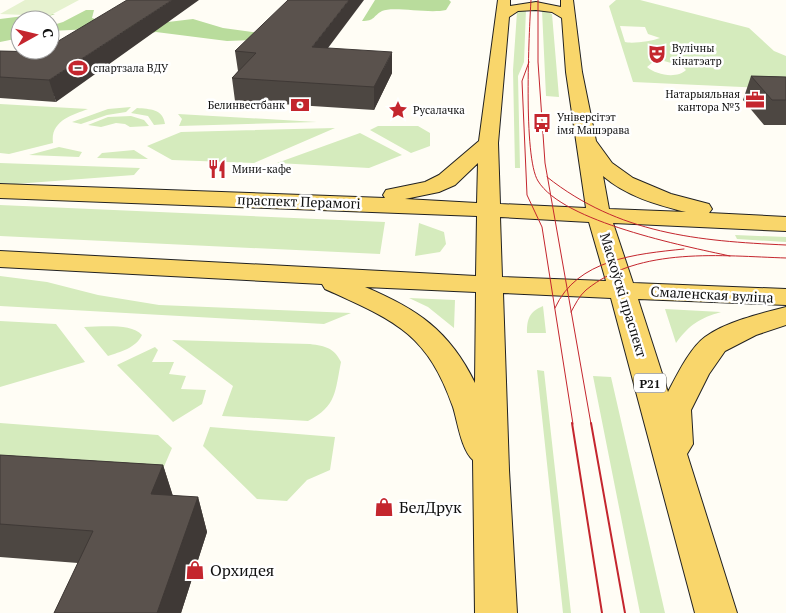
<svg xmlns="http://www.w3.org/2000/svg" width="786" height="613" font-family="'PT Serif',serif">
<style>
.green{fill:#d5ebbd;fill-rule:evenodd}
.forest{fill:#b9dc9c}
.pitch{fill:#e6f2cf}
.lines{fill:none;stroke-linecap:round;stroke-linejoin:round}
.major-casing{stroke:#222;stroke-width:2}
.major{fill:#f9d66b;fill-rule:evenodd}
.tram-far1{stroke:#c4262e;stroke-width:1}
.tram{stroke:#c4262e;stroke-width:2}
.wall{fill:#4d4742}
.shaded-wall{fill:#3f3936}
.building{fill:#5a524d;stroke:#3f3936}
.labels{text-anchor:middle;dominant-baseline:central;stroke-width:5;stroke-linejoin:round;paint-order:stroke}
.far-poi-label{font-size:11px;fill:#111;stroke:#fff;text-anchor:start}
.shield{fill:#fff;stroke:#585858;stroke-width:1}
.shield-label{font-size:12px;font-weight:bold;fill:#111}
.street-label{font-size:14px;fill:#111;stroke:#fff}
.near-poi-label{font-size:16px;fill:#111;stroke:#fff;text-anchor:start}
</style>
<rect width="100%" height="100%" fill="#fffdf5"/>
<path class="green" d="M616 0H640L749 28 774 51 786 56V80L765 88 633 82 609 6ZM620 26 645 27 648 34 660 38C653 41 632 44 625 42ZM664 61 682 66 686 70C677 79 656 75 647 67L653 62Z
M526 9 524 62 518 76 520 168H515L513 70 517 12Z
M542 10 552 14 559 97 546 96Z
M0 104 88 109C72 115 50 121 53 143L9 154 0 153Z
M131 107 126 112 107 115 81 124 72 122 108 109Z
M137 108C150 109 163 109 165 124L154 125 148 116 131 113Z
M178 114 317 122 179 126 182 119Z
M131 116 144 120 149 126 130 127 125 124 116 123 101 127 88 125 108 117Z
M378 126H418L430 133V146L411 153 370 130Z
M335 128 254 163 172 160 147 146 181 132Z
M360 133 402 155 369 168 277 163Z
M59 147 82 152 79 157 29 155Z
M134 150 148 159 97 158 102 153Z
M0 163 140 168 134 175 15 184 0 183Z
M0 205 385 222 380 254 0 236Z
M419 223 444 232 446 244 440 252 415 256Z
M735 235 786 237V242L737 239Z
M0 276 47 282 98 295 159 305 351 313 324 324 0 306Z
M409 298 455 300 454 328 428 307Z
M543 306 546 333H527C527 319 529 312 543 306Z
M665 309 721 312C700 318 689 325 676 343Z
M0 321 56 324 85 362 0 387Z
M84 327C100 327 131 323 142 335 136 348 120 352 108 356Z
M172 340 310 344C326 346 334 348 341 362 335 391 337 406 308 421L222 416 233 386Z
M155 347 158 350 152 362H174L169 374 186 376 181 389 206 390 202 404 173 422 117 365Z
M537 370 544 371 571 613H563Z
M593 376 611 377 665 613H640Z
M0 423 158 435 172 448 159 478 0 467Z
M210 427 335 437 330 470 307 480 287 501 257 499 203 446Z"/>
<path class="forest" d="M375 0H449L451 2 446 10C429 14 393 6 382 11 373 16 375 21 362 21Z
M86 10H94L92 18 98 20 168 22 193 19 223 28 260 33 253 40 227 41 156 32 146 34 92 29 50 31V26L63 22Z
M40 14H55L38 20H20V38L0 42V19Z"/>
<path class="pitch" d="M25 0H79L49 16 0 14Z"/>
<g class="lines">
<g class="major-casing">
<path id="major" d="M498 0H510V6L536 2 561 7V0H573L582 72 596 141 612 163 633 178 671 194 709 204 712 209 709 213 786 217V231L613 223 633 283 786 289V305L638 299 668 392C677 375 690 348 705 337 725 322 762 313 786 307V325L756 335 725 351 709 374 691 410 693 444 687 454 737 613H695L611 298 503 293 509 470 517 613H475L473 460C461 449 458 423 453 407 427 332 393 320 325 289L322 284 0 267V251L476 276 477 216 0 198V184L385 198 383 195 386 190 425 182 439 175 479 141ZM536 10 552 12 562 18 566 72 586 208 500 204 498 143 509 17 518 11ZM478 163 477 203 405 199 439 192 455 185ZM603 176C626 196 657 205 686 212L609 209ZM500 217 589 222 606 281 502 277ZM365 287 476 292 475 383C449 330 417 309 365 287Z"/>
</g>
<use href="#major" class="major"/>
<path class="tram-far1" d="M531 0C529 33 523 157 538 181 563 222 684 246 730 256
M538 0V62L545 163 591 424
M529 62 522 81 527 195 542 227 573 424
M547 177C619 234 698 241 786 245
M555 308C577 259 636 254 684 249
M571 312C575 305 579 296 586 290 640 246 722 256 786 258"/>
<path class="tram" d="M572 423 602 613
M591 423 625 613"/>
</g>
<path class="wall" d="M328 48 392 73 374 110 235 101 232 78 238 71 235 51Z
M43 50 56 102 0 98V51L40 52Z
M751 76 786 77V125H764L743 100Z
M0 455 163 465 173 496 198 497 207 532 181 613H54L78 563 0 557Z"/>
<path class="shaded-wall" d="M172 0H199L56 102 49 80Z
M349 0H364L313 68 312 47Z
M392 52V73L374 110V87Z
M163 465 174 500 151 494Z
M198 497 207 532 181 613H157Z"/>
<path class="building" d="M127 0H172L49 80 0 77V51L40 52 43 50H50V46Z
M288 0H349L312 47 392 52 374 87 232 78 256 53 235 51Z
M751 76 786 77V100H772Z
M0 455 163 465 151 494 198 497 157 613H54L93 531 0 524Z"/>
<defs>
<g id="theatre-bare" transform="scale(1.5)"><path d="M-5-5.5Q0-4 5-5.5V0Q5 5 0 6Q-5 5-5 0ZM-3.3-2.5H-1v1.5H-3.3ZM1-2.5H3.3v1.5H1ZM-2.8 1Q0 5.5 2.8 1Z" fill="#c4262e" stroke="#fff" stroke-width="2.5" paint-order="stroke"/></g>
<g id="stadium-bare" transform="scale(1.5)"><path d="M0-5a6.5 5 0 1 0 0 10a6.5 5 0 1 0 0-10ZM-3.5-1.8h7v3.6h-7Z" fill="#c4262e" stroke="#fff" stroke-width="2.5" paint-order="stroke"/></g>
<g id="office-bare" transform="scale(1.5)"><path d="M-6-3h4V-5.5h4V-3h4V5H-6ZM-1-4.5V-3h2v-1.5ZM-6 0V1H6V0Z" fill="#c4262e" stroke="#fff" stroke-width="2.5" paint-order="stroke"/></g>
<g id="bank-bare" transform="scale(1.5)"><path d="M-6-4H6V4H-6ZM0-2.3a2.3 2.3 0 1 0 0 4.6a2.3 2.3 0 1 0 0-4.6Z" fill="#c4262e" stroke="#fff" stroke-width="2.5" paint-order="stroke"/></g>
<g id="sight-bare" transform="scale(1.5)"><path d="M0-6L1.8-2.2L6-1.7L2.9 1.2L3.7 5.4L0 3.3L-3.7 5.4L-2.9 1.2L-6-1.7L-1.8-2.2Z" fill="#c4262e" stroke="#fff" stroke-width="2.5" paint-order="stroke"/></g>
<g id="bus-bare" transform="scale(1.5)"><path d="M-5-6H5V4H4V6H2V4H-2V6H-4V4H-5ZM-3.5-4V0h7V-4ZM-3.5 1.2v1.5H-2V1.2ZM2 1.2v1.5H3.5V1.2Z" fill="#c4262e" stroke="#fff" stroke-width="2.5" paint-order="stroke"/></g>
<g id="restaurant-bare" transform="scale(1.5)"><path d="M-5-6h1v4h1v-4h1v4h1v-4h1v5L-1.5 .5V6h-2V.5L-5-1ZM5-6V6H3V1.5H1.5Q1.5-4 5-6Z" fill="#c4262e" stroke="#fff" stroke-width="2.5" paint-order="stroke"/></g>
<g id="shop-bare" transform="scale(1.5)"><path d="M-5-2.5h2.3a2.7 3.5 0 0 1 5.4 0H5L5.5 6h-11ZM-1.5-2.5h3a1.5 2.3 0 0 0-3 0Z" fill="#c4262e" stroke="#fff" stroke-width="2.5" paint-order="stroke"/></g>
</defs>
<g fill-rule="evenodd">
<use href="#theatre-bare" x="657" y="54"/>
<use href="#stadium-bare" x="78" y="68"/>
<use href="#office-bare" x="755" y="100"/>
<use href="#bank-bare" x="300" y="105"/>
<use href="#sight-bare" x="398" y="110"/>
<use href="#bus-bare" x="542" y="123"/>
<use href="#restaurant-bare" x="217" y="169"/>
<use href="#shop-bare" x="384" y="507"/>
<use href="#shop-bare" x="195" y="570"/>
</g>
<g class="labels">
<g class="far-poi-label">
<text x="672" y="48">Вулічны<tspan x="672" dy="13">кінатэатр</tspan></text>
<text x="93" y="68">спартзала ВДУ</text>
<text x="740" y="94" text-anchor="end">Натарыяльная<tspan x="740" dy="13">кантора №3</tspan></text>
<text x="285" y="105" text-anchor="end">Белинвестбанк</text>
<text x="413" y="110">Русалачка</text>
<text x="557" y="117">Універсітэт<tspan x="557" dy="13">імя Машэрава</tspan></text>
<text x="232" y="169">Мини-кафе</text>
</g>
<rect class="shield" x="634" y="373.5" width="32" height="19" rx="4"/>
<g class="shield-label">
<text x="650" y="383">Р21</text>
</g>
<g class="street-label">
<text transform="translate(299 201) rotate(2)">праспект Перамогі</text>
<text transform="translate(712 294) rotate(3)">Смаленская вуліца</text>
<text transform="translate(624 295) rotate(73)">Маскоўскі праспект</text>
</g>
<g class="near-poi-label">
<text x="399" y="507">БелДрук</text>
<text x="210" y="570">Орхидея</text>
</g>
</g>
<g transform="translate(35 35) rotate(82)"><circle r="24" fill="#ffffff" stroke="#a0a0a0"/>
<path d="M0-4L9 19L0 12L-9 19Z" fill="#c4262e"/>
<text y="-8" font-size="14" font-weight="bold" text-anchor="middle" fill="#111111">С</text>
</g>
</svg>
